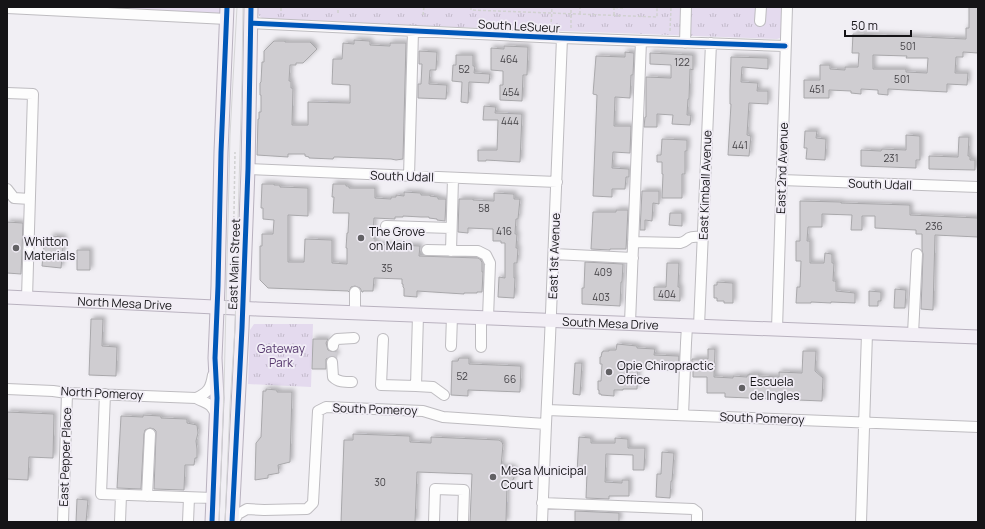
<svg xmlns="http://www.w3.org/2000/svg" width="985" height="529" font-family="Manrope,sans-serif">
<style>
.park{fill:url(#park-tufts)}
.building{fill:#cfcdd1;stroke:#a9a8ab;fill-rule:evenodd;filter:url(#shadow)}
.lines{fill:none;stroke-linecap:round;stroke-linejoin:round}
.minor-tunnel{stroke:#d0ced3;stroke-width:10;stroke-dasharray:10 5;stroke-linecap:butt}
.minor-casing{stroke:#bebcc0;stroke-width:12}
.major-casing{stroke:#b9b2bf;stroke-width:15}
.path{stroke:#d1d1d1;stroke-width:1.5;stroke-dasharray:3 2;stroke-linecap:butt}
.minor{stroke:#fdfdfd;stroke-width:10}
.major{stroke:#f2eef5;stroke-width:13}
.tram{stroke:#d6d6d7;stroke-width:1}
.cycleway-casing{stroke:#f1edf6;stroke-width:8}
.cycleway{stroke:#0057b8;stroke-width:5}
.poi-dot{fill:#626164;stroke:#f1edf6;stroke-width:1.5}
.labels{text-anchor:middle;dominant-baseline:central;stroke-width:3.5;stroke-linejoin:round;paint-order:stroke}
.number-label{font-size:10px;fill:#444246}
.street-label{font-size:12px;fill:#151417;stroke:#f1edf6}
.poi-label{font-size:12px;fill:#151417;stroke:#f1edf6;text-anchor:start}
.park-label{font-size:12px;fill:#583b6f;stroke:#f1edf6}
</style>
<defs>
<pattern id="park-tufts" width="24" height="20" patternUnits="userSpaceOnUse"><rect width="24" height="20" fill="#e4daee"/><path d="M3 7l-1-3M5 7V3M7 7l1-3M15 17l-1-3M17 17v-4M19 17l1-3" fill="none" stroke="#c3bacb"/></pattern>
<filter id="shadow"><feDropShadow dx="2.5" dy="-2.5" stdDeviation="2" flood-color="#0004"/></filter>
</defs>
<rect width="100%" height="100%" fill="#f1eff4"/>
<path class="park" d="M7 7H227V19Z
M256 7H782L781 36 780 38 777 39 268 20C261 19 257 15 256 7Z
M254 324H313L311 387 248 384 250 330Z"/>
<path class="building" d="M969 7H978V53L963 52V57H956L955 73H968L967 85 947 84V92L888 89V95L878 94V90L861 89V94L851 93V91L829 90V98H804V80H820V65H830V69L845 70V67H858L859 53H852L853 34 966 39V28H969ZM873 55 907 56 906 58H928L927 73 906 72V69H873Z
M354 40 370 41V45L390 46V43H406L403 159 396 160 391 159 338 157H334L333 159 309 158V157L305 156V154H288V157L257 155 258 119H259V112H261V95H260V83L261 82 262 62H264V51L274 41H285V42H310L317 49 303 63H296V65H290L289 81H291V88H293L292 125H308V102L350 103V85L332 84 333 59H342L343 43 354 44Z
M504 46 528 47 527 75H523L522 101 500 100V85H503V71L491 70V48L504 49Z
M419 51 437 52 436 70H430L429 84 447 85 446 99 418 98V84H421L422 64H419Z
M625 52 634 53 633 75H631L630 98 615 97 614 126H631L630 153 613 152 612 168 629 169V177H626L625 189H612V197L593 196 597 95 593 94 596 56 625 57Z
M650 53 693 55V70L690 69 689 99H688L687 115H691L690 125 672 124 673 115 657 114V127H644L645 117H646V77L671 78V65L650 64Z
M456 55H473V66H475L474 73 490 74 489 83 469 82 468 103 461 102 462 82 452 81 453 65H456Z
M731 57 768 58V69L742 67 741 82 758 83 757 91H768V104L749 103 747 135 751 136 749 156 728 155 731 104H730V90Z
M484 106 496 107 495 113 522 114 520 162 486 160V161H478V150H497L498 120H483Z
M805 131H817L816 138 826 139 825 160 806 159 807 148H804Z
M906 135 920 136V160H916V168L861 166V150L881 151 882 149 906 150Z
M959 137H969L968 156H970V160H975V170L929 169V156L958 157Z
M662 139 687 140V151H685V174H682V198H662L663 174H662V162H657V155H661Z
M262 184H274V185H280V187L308 188V216L288 215V262H304L305 239 332 240V263L347 264V248H346L347 233H348L349 213H333L334 197H332L333 184H346V186H349V188H375V198L391 199V197H396V195L404 196V192L421 193V195H430V196L438 197V199H446L445 221 437 220V219L429 218V217H421L403 216V217H395V219L374 218 373 238H375V244L420 246 419 256 478 258 481 260V261L482 262V272H483L482 292H477V293H464V294L417 291V297L404 296V288L403 287V284H402V279L374 278 373 291H363V292H362L360 288 355 286 351 287 349 292 348 291 268 288 260 280V246H262V234H273L274 220 263 219V208H261Z
M642 191H659V204L653 203 652 221 645 220V230H640Z
M494 193 514 194V199H520L518 219H516L515 234H517L516 248H518L517 263H514V278H515L514 298 498 297 499 277 505 278V243H501V241H493V229L468 228V233L458 232 459 199H473V200L494 201Z
M800 201 841 202V203L910 205V215L978 218V237L935 235 933 310 921 309 923 254 922 250V234H916V230L875 228V216H862V230H851L852 215 822 214V227H808L807 241H810V263H824L825 253 832 254V263H834L833 281H836V291L855 293V303L831 302V303L811 302V303H796L797 287H800L801 261H796V241H800Z
M616 210H628L626 249H610V250L591 249 593 212H616Z
M670 213H682V226L669 225Z
M7 222 23 223 21 274 7 273Z
M51 236 64 237 61 268 42 266 44 246 51 247Z
M77 250H90V270H77Z
M585 262 623 264 622 282H621L620 306 582 304V288H584Z
M667 263H679L678 287H680V301L654 300V287H666Z
M717 282 733 283V303H724V301H717V298H714V285H717Z
M895 289 906 290 905 308H894Z
M869 291 881 292V301H878V306H869Z
M91 319H103L102 346 117 347 116 376 89 375Z
M313 339H328L326 343 328 350 333 352H336V357L331 356 326 359V369H312Z
M617 344 637 346V348L655 349 654 355 679 356 678 371 666 370V368H638L637 389H623V390H614V396L601 395V394H599V390H598V381H601L602 364H600V357H601L602 352H603V351H609V350H616Z
M708 349H715L714 377 733 378V376L747 377V375H749V374H759V376L779 377V372L802 373 803 351H816L815 371 823 378 822 401 725 397V393H707V377H693V371H691L692 359H708Z
M459 358H469V364L521 366 520 392 468 390V396L451 395 452 361H458Z
M575 363H582L580 395 573 394Z
M266 389 277 390V392H292L290 462 278 465 279 473 268 475V478L255 480 256 443 261 437 263 391H266Z
M7 412 54 414 53 458 29 457 28 480 7 479Z
M143 415 161 416V418L187 419V423L197 425 198 433 196 441 197 449V458H195L194 465H185L184 490 154 489 156 434V431L154 429 150 428 145 430 144 434 141 489 117 488 121 416 143 417Z
M353 434 410 436V442L431 443V437L499 440 502 442 503 445 501 467H512L515 470V475L512 482 507 484 506 522H470L472 474 417 472 415 522H341L344 440H353Z
M579 437 591 438V443H615V438L628 439V448H645L644 470H633V455L606 454 605 482 622 483V480H629V496H609V499L586 498 587 473H577Z
M662 452 674 453 672 481H671L670 498 656 497 657 474H661Z
M77 499 88 500 86 522H76Z
M575 511 619 513V522H575Z"/>
<g class="lines">
<path class="minor-tunnel" d="M332 362 333 346"/>
<g class="minor-casing">
<path id="minor" d="M7 8 227 19
M760 21 761 7
M251 23 562 38 785 46
M685 43 686 7
M7 93 33 94 27 298
M248 169 557 182
M409 176 413 31
M781 180 978 187
M7 189 14 198 30 199
M386 226 451 228
M633 242 680 243C685 242 685 241 689 238 693 236 698 237 702 237
M427 250 478 251 486 255 490 263 488 318
M451 251 453 178
M554 254 633 258
M355 312V292
M418 315 416 386 433 387 444 395
M630 323 641 41
M699 326 711 43
M777 329 787 7
M913 334 917 254
M383 339 381 385 416 386
M333 346V343L337 339 354 338
M451 346 452 316
M481 347V318
M332 362 333 377C338 382 344 382 352 382
M7 389 53 391 67 393 196 398C208 393 211 388 213 375
M105 394 101 494 213 498
M196 398C207 404 211 402 216 415
M547 410 978 427
M683 415 686 343 687 326
M147 496 150 434
M542 503 693 509 697 512V522
M63 522 67 393
M120 522 121 495
M188 522 189 498
M233 522 238 514 247 509 264 510 307 509 313 503 318 411 326 407 423 411 443 417 546 424
M434 522 435 489 464 490 463 522
M542 522 546 424 550 338 562 38
M861 522 867 333"/>
</g>
<g class="major-casing">
<g id="major">
<path id="s1" d="M7 297 257 309 978 337"/>
<path d="M212 522 217 398 215 358 218 286 221 152 227 7"/>
<path d="M232 522 242 328 248 169 251 7"/>
</g>
</g>
<path class="path" d="M471 7V10L657 17V7
M605 7 624 8V7
M281 11V7
M338 13V7
M580 14V7
M423 15 424 7
M614 15V8
M551 27 552 7
M571 28V7
M670 31 671 7
M232 264 234 213 235 152"/>
<use href="#minor" class="minor"/>
<use href="#major" class="major"/>
<path class="tram" d="M219 522 224 390 230 135 237 7
M225 522 230 405 235 327 242 79 243 7"/>
<g class="cycleway-casing">
<path id="cycleway" d="M251 23 562 38 785 46
M212 522 217 398 215 358 218 286 221 152 227 7
M232 522 242 328 248 169 251 7"/>
</g>
<use href="#cycleway" class="cycleway"/>
</g>
<g class="poi-dot">
<circle cx="361" cy="238" r="4"/>
<circle cx="16" cy="248" r="4"/>
<circle cx="609" cy="372" r="4"/>
<circle cx="742" cy="388" r="4"/>
<circle cx="493" cy="477" r="4"/>
</g>
<g class="labels">
<g class="number-label">
<text x="908" y="46">501</text>
<text x="509" y="59">464</text>
<text x="682" y="62">122</text>
<text x="464" y="69">52</text>
<text x="902" y="79">501</text>
<text x="817" y="89">451</text>
<text x="511" y="92">454</text>
<text x="510" y="121">444</text>
<text x="740" y="145">441</text>
<text x="891" y="158">231</text>
<text x="484" y="208">58</text>
<text x="934" y="226">236</text>
<text x="504" y="231">416</text>
<text x="387" y="268">35</text>
<text x="603" y="272">409</text>
<text x="667" y="294">404</text>
<text x="601" y="297">403</text>
<text x="462" y="376">52</text>
<text x="510" y="379">66</text>
<text x="380" y="482">30</text>
</g>
<g class="street-label">
<text transform="translate(519 26) rotate(3)">South LeSueur</text>
<text transform="translate(782 168) rotate(-88)">East 2nd Avenue</text>
<text transform="translate(402 176) rotate(2)">South Udall</text>
<text transform="translate(880 184) rotate(2)">South Udall</text>
<text transform="translate(705 185) rotate(-88)">East Kimball Avenue</text>
<text transform="translate(554 256) rotate(-88)">East 1st Avenue</text>
<text transform="translate(234 264) rotate(-88)">East Main Street</text>
<text stroke="none"><textPath href="#s1" startOffset="118">North Mesa Drive</textPath></text>
<text stroke="none"><textPath href="#s1" startOffset="604">South Mesa Drive</textPath></text>
<text transform="translate(102 393) rotate(3)">North Pomeroy</text>
<text transform="translate(375 409) rotate(2)">South Pomeroy</text>
<text transform="translate(762 418) rotate(2)">South Pomeroy</text>
<text transform="translate(65 457) rotate(-88)">East Pepper Place</text>
</g>
<g class="poi-label">
<text x="369" y="231">The Grove<tspan x="369" dy="14">on Main</tspan></text>
<text x="24" y="241">Whitton<tspan x="24" dy="14">Materials</tspan></text>
<text x="617" y="365">Opie Chiropractic<tspan x="617" dy="14">Office</tspan></text>
<text x="750" y="381">Escuela<tspan x="750" dy="14">de Ingles</tspan></text>
<text x="501" y="470">Mesa Municipal<tspan x="501" dy="14">Court</tspan></text>
</g>
<g class="park-label">
<text x="281" y="348">Gateway<tspan x="281" dy="14">Park</tspan></text>
</g>
</g>
<rect width="985" height="529" fill="none" stroke="#151417" stroke-width="16"/>
<path d="M845 30v6h66v-6" fill="none" stroke="#151417" stroke-width="2"/>
<text x="851" y="30" font-size="12" fill="#151417" stroke="#f1edf6" stroke-width="3" paint-order="stroke">50 m</text>
</svg>
